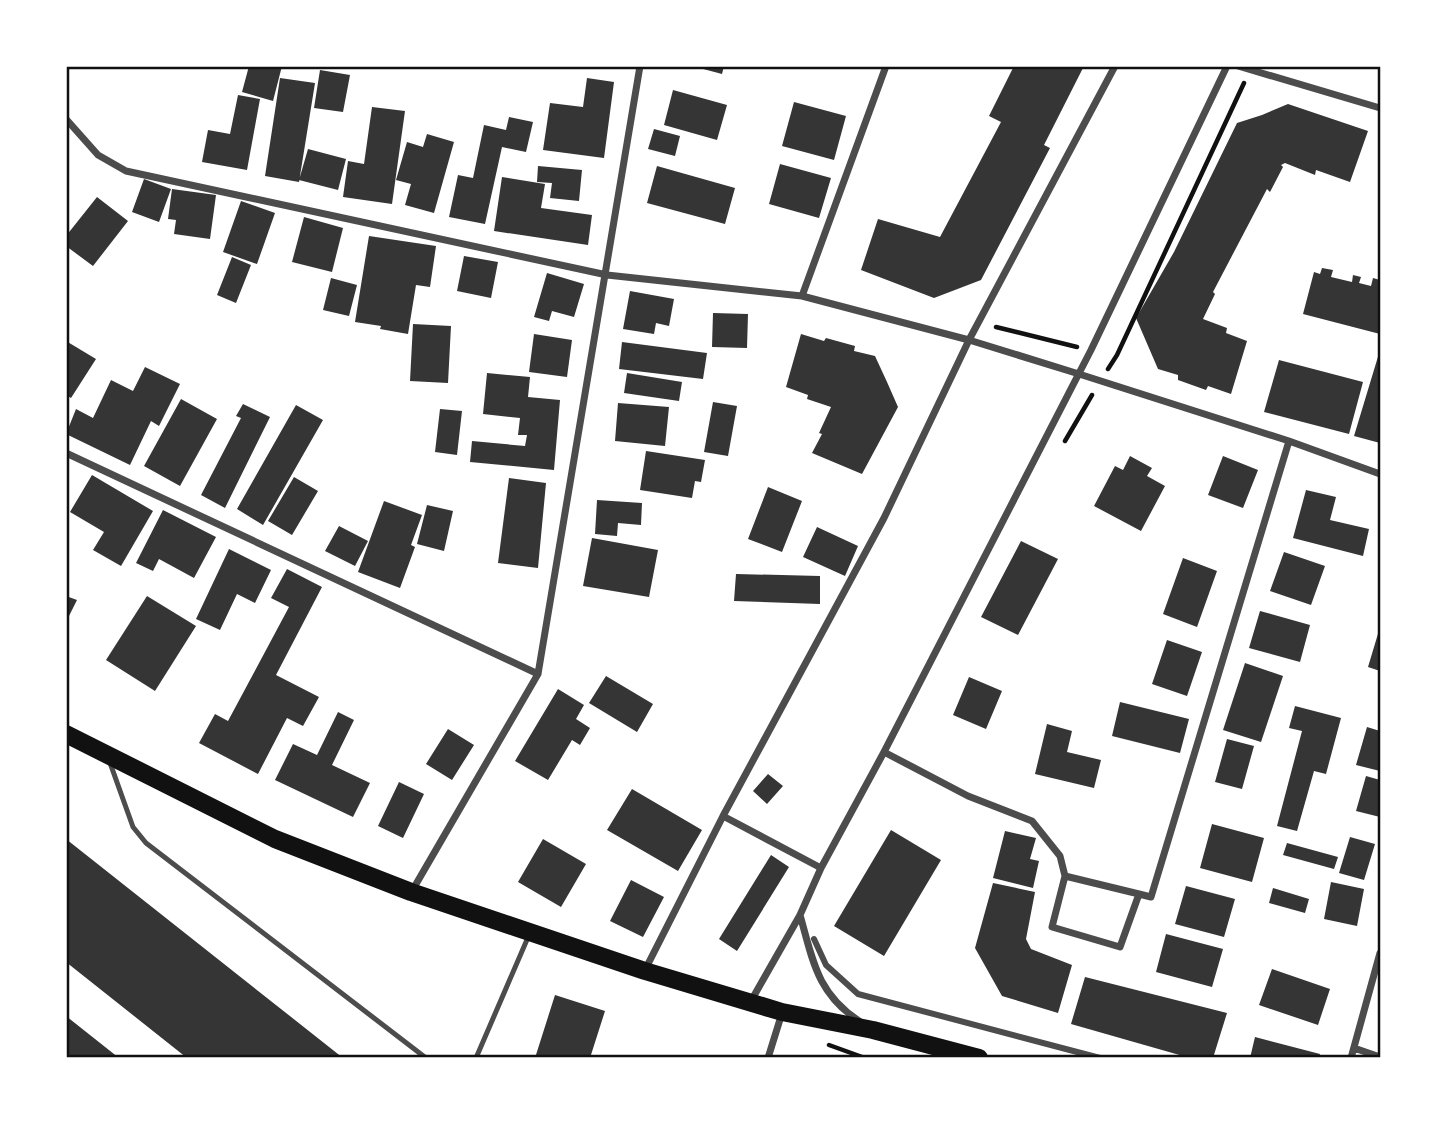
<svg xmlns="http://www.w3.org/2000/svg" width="1447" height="1124" font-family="Arial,sans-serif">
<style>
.building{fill:#353535}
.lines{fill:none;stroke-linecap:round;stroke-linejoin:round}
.path{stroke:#111;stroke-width:4.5}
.service{stroke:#4c4c4c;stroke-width:5}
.pedestrian{stroke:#4c4c4c;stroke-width:6}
.minor{stroke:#4c4c4c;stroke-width:7}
.primary{stroke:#111;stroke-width:18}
.neatline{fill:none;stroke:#111;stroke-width:2.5}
</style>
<rect width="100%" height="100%" fill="#fff"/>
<path class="building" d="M249 66H282L273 101 242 92Z
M692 66H724L722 74Z
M1014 66H1084L1044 145 1050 148 981 280 934 298 861 270 878 219 940 237 1001 122 989 116Z
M320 70 350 75 343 112 314 108Z
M280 78 315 83 299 182 265 176Z
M587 78 614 82 604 158 543 150 550 103 583 107Z
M673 90 727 105 717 140 664 125Z
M238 95 260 99 247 170 202 162 208 130 230 134Z
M794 102 846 116 834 160 782 146Z
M1288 104 1368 131 1350 182 1316 170 1315 175 1285 163 1281 165 1283 167 1270 192 1267 189 1213 292 1215 294 1203 319 1227 328 1226 333 1247 341 1231 394 1208 386 1206 390 1178 380V375L1158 369 1136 318 1174 252 1237 123 1262 115Z
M372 107 405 111 392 204 343 197 348 161 364 164Z
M509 117 533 122 526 152 502 147 485 224 449 217 458 175 473 178 484 125 506 130Z
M654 129 680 136 675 156 648 149Z
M427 134 454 142 434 213 405 205 411 184 396 180 407 142 423 147Z
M308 149 346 159 338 190 299 180Z
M780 164 831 178 819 218 769 204Z
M538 166 582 170 579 201 550 198 552 183 537 182Z
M657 166 735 188 725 224 647 203Z
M502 177 545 184 541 208 592 215 588 245 494 231Z
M144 179 171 189 159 222 132 212Z
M172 189 216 195 210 239 174 234 176 220 168 219Z
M97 197 128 221 93 266 66 246V236Z
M241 201 275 213 257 264 223 252Z
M304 217 343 228 332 272 292 262Z
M369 236 436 246 430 287 416 285 408 334 380 329 381 326 355 322Z
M464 256 498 262 491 298 457 291Z
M232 257 251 265 236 303 217 295Z
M1322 268 1333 270 1331 277 1352 282 1353 275 1361 277 1359 283 1371 286 1373 278 1380 280V334L1303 314 1314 272 1320 274Z
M547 273 584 284 574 317 552 311 549 321 534 317Z
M331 278 357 285 349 316 323 310Z
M630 291 674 299 669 326 656 323 654 334 623 329Z
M713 313 748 314 747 348 712 347Z
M413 324 451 326 448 383 410 381Z
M534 334 572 340 567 377 529 372Z
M801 334 824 341 826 338 855 346 854 351 875 356 887 382 898 407 862 474 812 453 822 434 819 433 831 407 807 399 808 395 786 387Z
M66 341 96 359 71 398 66 395Z
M622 342 707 353 703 379 619 369Z
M1380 350V443L1354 436Z
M1279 360 1363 382 1349 434 1264 412Z
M145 367 180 384 159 426 151 421 130 465 66 434 76 409 93 418 111 380 133 391Z
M487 373 530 377 528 397 560 400 554 470 470 462 472 441 525 446 527 435H518L520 418 483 414Z
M627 373 682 382 679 401 624 393Z
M181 399 217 419 180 486 144 466Z
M713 402 737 406 728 456 704 452Z
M618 403 669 407 665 446 615 441Z
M243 404 270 417 225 508 201 495 241 418 236 416Z
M296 405 323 420 263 525 237 509Z
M440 409 462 411 457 455 435 452Z
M646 451 705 460 701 482 695 481 692 498 640 490Z
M1130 456 1152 468 1147 476 1165 486 1141 531 1094 506 1115 466 1123 470Z
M1223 456 1258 470 1243 508 1208 495Z
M92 475 153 511 121 566 93 550 104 532 70 512Z
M294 477 318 491 292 535 268 521Z
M509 478 546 483 538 568 498 563Z
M768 487 802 501 782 552 748 539Z
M1306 490 1336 497 1330 520 1369 529 1363 556 1293 538Z
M597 500 642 503 641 525 618 523 617 536 595 534Z
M384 501 422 515 411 545 415 547 400 588 358 572Z
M427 505 453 511 444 551 417 544Z
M163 510 216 537 194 578 159 559 153 571 136 563Z
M339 526 368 541 355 566 325 551Z
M817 527 858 546 845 576 803 557Z
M592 538 658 550 649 597 583 586Z
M1021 541 1058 559 1018 635 981 617Z
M229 549 271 570 255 603 237 594 220 630 196 619Z
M1284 552 1325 566 1311 605 1270 591Z
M1183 558 1217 571 1197 627 1163 614Z
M287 569 322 587 276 675 319 697 303 726 287 718 258 774 199 743 215 714 228 721 289 607 271 598Z
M736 574 820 576V604L734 601Z
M66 596 77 600 66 622Z
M147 596 196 626 155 691 106 660Z
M1260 611 1310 625 1300 662 1249 648Z
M1380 627V671L1368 667Z
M1167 640 1202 652 1187 696 1152 684Z
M1245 663 1283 676 1261 742 1223 730Z
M606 676 653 704 637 732 589 703Z
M969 677 1002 691 986 729 953 715Z
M558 689 584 705 576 719 590 728 580 745 572 740 548 780 515 761Z
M1120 702 1189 719 1180 753 1112 736Z
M1295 706 1341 718 1326 774 1314 771 1297 831 1277 826 1302 731 1289 728Z
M338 712 354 720 332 765 370 783 353 817 275 780 293 744 317 755Z
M1047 724 1072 731 1067 752 1101 760 1094 788 1035 774Z
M1367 727 1380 731V771L1356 765Z
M448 729 474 745 452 780 426 764Z
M1227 739 1254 746 1242 789 1215 782Z
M768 774 783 786 767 804 753 791Z
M1366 776 1380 780V817L1356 811Z
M399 782 424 794 403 838 378 826Z
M632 789 702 830 678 871 607 830Z
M1212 824 1264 838 1252 882 1200 868Z
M891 830 941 860 884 956 834 926Z
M1005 831 1036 838 1030 859 1039 861 1033 888 993 878Z
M1350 837 1375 844 1364 880 1339 873Z
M66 839 343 1058H187L66 962Z
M543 839 586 864 561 907 518 882Z
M1287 843 1338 857 1334 869 1283 855Z
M771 855 789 867 737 951 719 939Z
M631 880 664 897 643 937 610 921Z
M1331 882 1364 889 1357 926 1324 919Z
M993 883 1035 892 1026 939 1031 949 1072 965 1058 1013 1002 996 975 948Z
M1186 886 1235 899 1224 937 1175 924Z
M1273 888 1309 899 1305 913 1269 903Z
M1166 934 1223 949 1212 987 1156 972Z
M1272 969 1330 989 1318 1025 1259 1005Z
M1085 977 1227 1013 1213 1058H1190L1071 1024Z
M555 995 605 1011 590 1058H535Z
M66 1016 119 1058H66Z
M1255 1037 1320 1054 1319 1058H1250Z"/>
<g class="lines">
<path class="path" d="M996 327 1077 347
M1108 369 1117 355 1244 83
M1065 441 1092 395
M829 1045 865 1058"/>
<path class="service" d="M109 760 133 827 146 843 426 1058
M476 1058 529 935"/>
<path class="pedestrian" d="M814 939 826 965 858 994 1100 1058"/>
<path class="minor" d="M1238 66 1380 108
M66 119 98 155 126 171 607 275 802 296 969 340 1079 374 1289 441 1380 474
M802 296 886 66
M66 453 538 674
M884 752 968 796 1032 821 1060 856 1065 876 1052 927 1120 947 1139 894 1151 897 1289 441
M723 816 821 868
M1065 876 1139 894
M412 891 538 674 640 66
M800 915C813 961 817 993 859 1021
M645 970 723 816 884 518 969 340 1115 66
M751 1001 800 915 821 868 884 752 1091 350 1227 66
M1354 1048 1380 1057
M768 1058 782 1013
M1351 1058 1380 953"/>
<path class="primary" d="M66 734 275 839 411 892 645 971 782 1012 873 1030 979 1058"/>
</g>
<rect width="1447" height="1124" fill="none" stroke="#ffffff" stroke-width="136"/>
<rect x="68" y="68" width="1311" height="988" class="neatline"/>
</svg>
